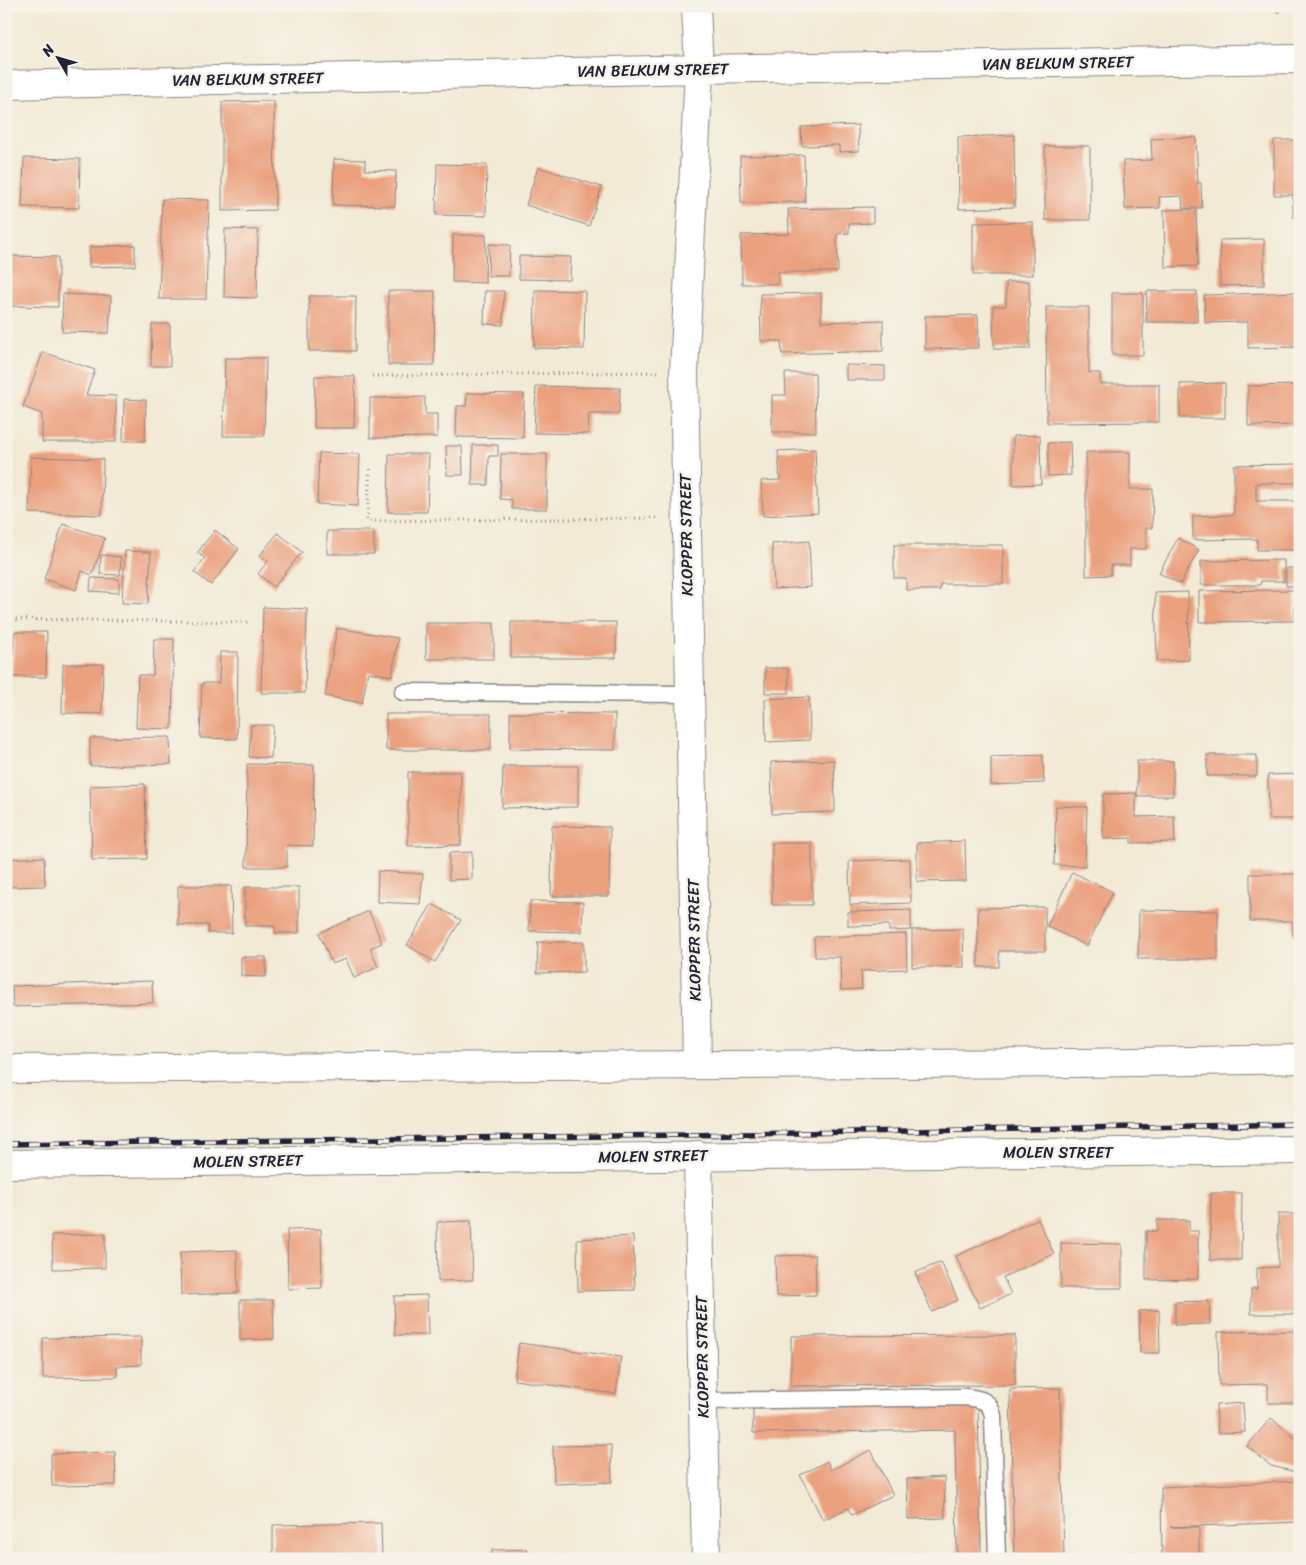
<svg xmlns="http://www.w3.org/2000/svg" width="1306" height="1565" font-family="Sriracha,sans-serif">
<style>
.building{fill:#eba07e}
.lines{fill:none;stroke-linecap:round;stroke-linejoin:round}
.lane-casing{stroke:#8a8688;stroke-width:19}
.street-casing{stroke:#8a8688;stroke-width:30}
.secondary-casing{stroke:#8a8688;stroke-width:30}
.path{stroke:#8a8688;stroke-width:3;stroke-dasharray:1 4;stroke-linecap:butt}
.lane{stroke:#fff;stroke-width:16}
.street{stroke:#fff;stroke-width:28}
.secondary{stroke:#fff;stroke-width:28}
.rail-casing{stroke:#22223b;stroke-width:5.5}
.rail{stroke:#f7f3e8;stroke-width:4;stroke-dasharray:11;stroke-linecap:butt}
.labels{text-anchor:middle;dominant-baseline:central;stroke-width:5;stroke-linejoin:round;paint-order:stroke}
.street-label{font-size:16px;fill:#22223b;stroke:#f7f3e8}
</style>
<rect width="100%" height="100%" fill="#f7f3e8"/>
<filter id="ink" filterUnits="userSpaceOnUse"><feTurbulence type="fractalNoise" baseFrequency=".02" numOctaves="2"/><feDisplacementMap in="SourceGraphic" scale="10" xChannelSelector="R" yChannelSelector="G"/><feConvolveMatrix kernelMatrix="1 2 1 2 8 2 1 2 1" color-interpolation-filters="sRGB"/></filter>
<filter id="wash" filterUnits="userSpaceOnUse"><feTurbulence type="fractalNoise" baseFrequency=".0096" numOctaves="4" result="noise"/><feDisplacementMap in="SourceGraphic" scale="20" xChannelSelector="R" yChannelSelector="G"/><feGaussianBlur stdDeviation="1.12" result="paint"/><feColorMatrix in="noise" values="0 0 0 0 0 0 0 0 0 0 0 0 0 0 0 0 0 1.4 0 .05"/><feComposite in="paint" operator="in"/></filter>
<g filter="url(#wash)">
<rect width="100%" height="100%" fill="#f2ead5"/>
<g id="blocks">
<path class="building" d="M1271 6H1284L1278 13Z
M274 101 275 210 222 211V102Z
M858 125 859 151 839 152V145L802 146 801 127Z
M1014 135 1015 207 959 209 958 137Z
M1196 137 1198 183H1201L1202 208H1183L1182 196 1159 197 1160 208 1125 209 1123 161 1152 160 1151 139Z
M1274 140H1300V217H1293V195H1274Z
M1045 146H1090V220H1045Z
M804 155 805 202 741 203 740 156Z
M24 158 80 159 79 208 22 207Z
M334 159 365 160V170L396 171 395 206 333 205Z
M437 164 487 165 486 216 436 215Z
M538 167 602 187 589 226 526 205Z
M162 199 209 200 206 299H159Z
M873 207V223L849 224V233L837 234 838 272H778V284H742L741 235 789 234 788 209Z
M1196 209 1198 266 1165 267 1164 210Z
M1033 222V275H973V223Z
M225 229 258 230 257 298 224 297Z
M453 235H486L485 283 452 282Z
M1264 239V285L1220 286V240Z
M489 244 510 245 509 276H488Z
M135 245V266L89 267V247Z
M9 256 58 257V307L8 306Z
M519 256 571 257 570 280 519 279Z
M1029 281 1030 349H994L993 306H1006V282Z
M535 290 585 291 584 349 534 348Z
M388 291H435L434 365H388Z
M485 291H504L503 325 484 324Z
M1147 291H1197V322H1146Z
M1300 292V347L1248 348V322L1205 323 1204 295Z
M821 293V322L883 320V351L782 354 781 341H761L760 294Z
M1112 293H1143V355H1112Z
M63 294 111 296 109 333 62 332Z
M309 296H356L355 351H309Z
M1046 307H1089V373H1100V384H1159V422L1047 423Z
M978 315 979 348 925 349V316Z
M152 324H170V366H151Z
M43 352 95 370 86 395 116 396V442H42V414L23 407Z
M225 358H266L264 436H223Z
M846 365 885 366V380H846Z
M785 373H815L816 432H772V395H786Z
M315 376H355L354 428H314Z
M1225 383V418H1180V384Z
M1300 385V425L1248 426V386Z
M536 386 620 388 619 414H589L588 434 534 433Z
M467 393 524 394 523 438 456 437 457 406H466Z
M425 397V414H437V437L370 438V398Z
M124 399 146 400 145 441H123Z
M1040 435 1041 484 1013 485V436Z
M1070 442 1071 475 1048 476V443Z
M473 445H498V456H489L488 485H472Z
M446 446H462L463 475H447Z
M815 449 818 513 763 516 761 481 780 480 778 451Z
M1086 452H1130V489H1153L1152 528H1146V549H1130V565H1111V575L1086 576Z
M319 453 360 454 358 506 317 504Z
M389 454H429L427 512H388Z
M501 454H547V509H512V500L500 499Z
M31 457 103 459 102 515 29 513Z
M1300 464V483H1256V501H1300V550H1257V539L1193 540V516L1234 515V465Z
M63 524 105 538 92 575 82 571 76 590 44 579Z
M215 530 239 549 211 585 194 572 205 558 197 553Z
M327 531H374V554H327Z
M278 533 302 552 274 587 258 574 268 561 260 555Z
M1178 538 1199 550 1180 584 1159 573Z
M809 541 811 587 774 589 772 544Z
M894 545H1003V584H940V590H906V578H894Z
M125 551 151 552 148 604 122 603Z
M101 555 121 557 120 575 100 574Z
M1284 560V581H1261L1260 585H1201V561Z
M1286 568H1300V586H1286Z
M91 578 119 579V593L90 591Z
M1295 590V621L1199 622V591Z
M1188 592 1189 660 1157 661 1155 593Z
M263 607 307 609 305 693H261Z
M511 622H616V658H511Z
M426 623H494V659H426Z
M337 628 398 638 392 676 368 672 362 703 325 696Z
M14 632H47L46 677H12Z
M154 639H174L172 729 136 728 138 675H153Z
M220 652H238L237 739 200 738 202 683H219Z
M63 664H103L102 714 62 713Z
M765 668H788L789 693H765Z
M809 697 810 740 766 742 765 699Z
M510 713 615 714V750L510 749Z
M386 714H491V750H386Z
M251 725H273L271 758 249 757Z
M170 737 171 764 90 766V738Z
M1043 755 1044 783 991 785V757Z
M1207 755H1257V776H1207Z
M834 760 835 812 772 814 771 762Z
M1137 761H1173V796H1137Z
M247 764 314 765 313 846 287 845V867H246Z
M503 766H578V807L502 808Z
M408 772H461V845L408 846Z
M1300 774V819H1269L1268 775Z
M145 784 147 859 92 860 90 786Z
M1136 793V817L1174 816 1175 842 1131 843V838L1103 839V794Z
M1056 806 1087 807 1085 866 1054 865Z
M552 826 610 827 609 896H551Z
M965 841 966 881 917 882V843Z
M772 843H812V905H772Z
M472 852V879L449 880V853Z
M44 857 45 886 6 887V859Z
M910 859 911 903 850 905 849 861Z
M378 871 423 874 420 904 377 902Z
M1072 872 1113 892 1087 946 1047 926Z
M1250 874H1300V935H1293V921H1250Z
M178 886H231L232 933H208V925H178Z
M245 887H299V933H275V926H245Z
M530 901 583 902 582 932 529 931Z
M432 904 461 920 435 962 407 945Z
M1045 907V951H999V967H978V908Z
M911 910V930L889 931V925L848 926V912Z
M1139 910 1218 911V959H1138Z
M369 911 382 943 370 948 378 967 354 978 346 959 332 964 319 933Z
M963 929 964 967H912V930Z
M906 934 907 969 861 971 862 989 841 990 840 957H815L814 937Z
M538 942H584V972L537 973Z
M241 957H266V977L241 976Z
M152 981 153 1003 13 1007 12 986Z
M1211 1193H1242L1241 1260H1210Z
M1278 1214H1300V1314H1251V1289H1257V1268L1278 1267Z
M1038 1219 1054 1254 1003 1277 1011 1294 980 1308 956 1256Z
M1157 1220H1189V1231H1198V1279L1146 1280V1231H1157Z
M471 1221 473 1280 438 1281 437 1222Z
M321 1229 322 1288 288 1289 287 1230Z
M105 1234V1268L53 1269 52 1235Z
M633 1236 635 1290 578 1291 577 1239Z
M1061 1243 1122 1244V1288H1061Z
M237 1250 238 1293 181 1295 180 1252Z
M815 1255 816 1295 776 1296 775 1256Z
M941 1262 958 1300 932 1312 915 1273Z
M427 1295 428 1335H395L394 1296Z
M240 1300H273L274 1339 240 1340Z
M1209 1301 1210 1324 1175 1325V1302Z
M1159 1310 1160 1353H1140L1139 1311Z
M1300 1331V1403H1268V1384L1219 1385 1218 1332Z
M1015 1335V1385L791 1386V1336Z
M141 1337V1365L117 1366V1377L43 1378V1338Z
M519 1343 621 1357 616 1394 514 1380Z
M1060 1388 1064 1559H1014L1010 1389Z
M1243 1403 1245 1432 1218 1433 1216 1405Z
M978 1404 981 1555 957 1556 955 1430 753 1433V1408Z
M1271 1418 1295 1438 1300 1439V1473L1271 1466 1247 1446Z
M611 1445 612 1482 554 1484 553 1446Z
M871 1450 893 1495 852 1515 848 1508 823 1520 800 1475 827 1461 831 1470Z
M115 1452 116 1485 52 1486 51 1454Z
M944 1477 945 1518 908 1519 907 1479Z
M1300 1481V1522L1170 1527H1199V1559H1162L1161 1487Z
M381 1523 382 1559H273V1525Z
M527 1549V1559H493L492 1550Z
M1134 1552 1139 1559H1124Z
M954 1554V1559H910V1556Z"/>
</g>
</g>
<g filter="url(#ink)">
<use href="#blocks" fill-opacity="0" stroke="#8a8688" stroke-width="1"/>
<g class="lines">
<g class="lane-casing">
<path id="lane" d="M403 692 689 694
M703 1401 965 1397C981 1399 990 1400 993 1416L997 1559"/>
</g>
<g class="street-casing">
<path id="street" d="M696 6 699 69 684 372 697 1064
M6 85 699 69 1300 59
M698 1155 706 1559
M6 1164 1300 1150"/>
</g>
<g class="secondary-casing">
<path id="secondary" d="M6 1069 1080 1063 1300 1059"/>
</g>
<path class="path" d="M372 376 658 372
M370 469 367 521 660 518
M6 619 248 622"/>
<use href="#lane" class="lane"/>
<use href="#street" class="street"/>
<use href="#secondary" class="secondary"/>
<g class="rail-casing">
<path id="rail" d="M6 1144 686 1135 1300 1124"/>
</g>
<use href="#rail" class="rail"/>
</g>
</g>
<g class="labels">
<g class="street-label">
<text transform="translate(1058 63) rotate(-1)">VAN BELKUM STREET</text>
<text transform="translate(653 70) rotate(-1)">VAN BELKUM STREET</text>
<text transform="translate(248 79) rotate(-1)">VAN BELKUM STREET</text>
<text transform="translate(686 535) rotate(-91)">KLOPPER STREET</text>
<text transform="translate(694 940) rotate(-91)">KLOPPER STREET</text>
<text x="1058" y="1152">MOLEN STREET</text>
<text transform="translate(653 1156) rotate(-1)">MOLEN STREET</text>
<text transform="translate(248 1161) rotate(-1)">MOLEN STREET</text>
<text transform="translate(702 1357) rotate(-91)">KLOPPER STREET</text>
</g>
</g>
<rect width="1306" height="1565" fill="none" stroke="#f7f3e8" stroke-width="25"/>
<g transform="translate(58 58) rotate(308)" stroke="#f7f3e8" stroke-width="4" paint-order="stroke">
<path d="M0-4L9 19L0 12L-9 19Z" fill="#22223b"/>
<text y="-8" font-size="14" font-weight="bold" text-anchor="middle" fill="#22223b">N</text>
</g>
</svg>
